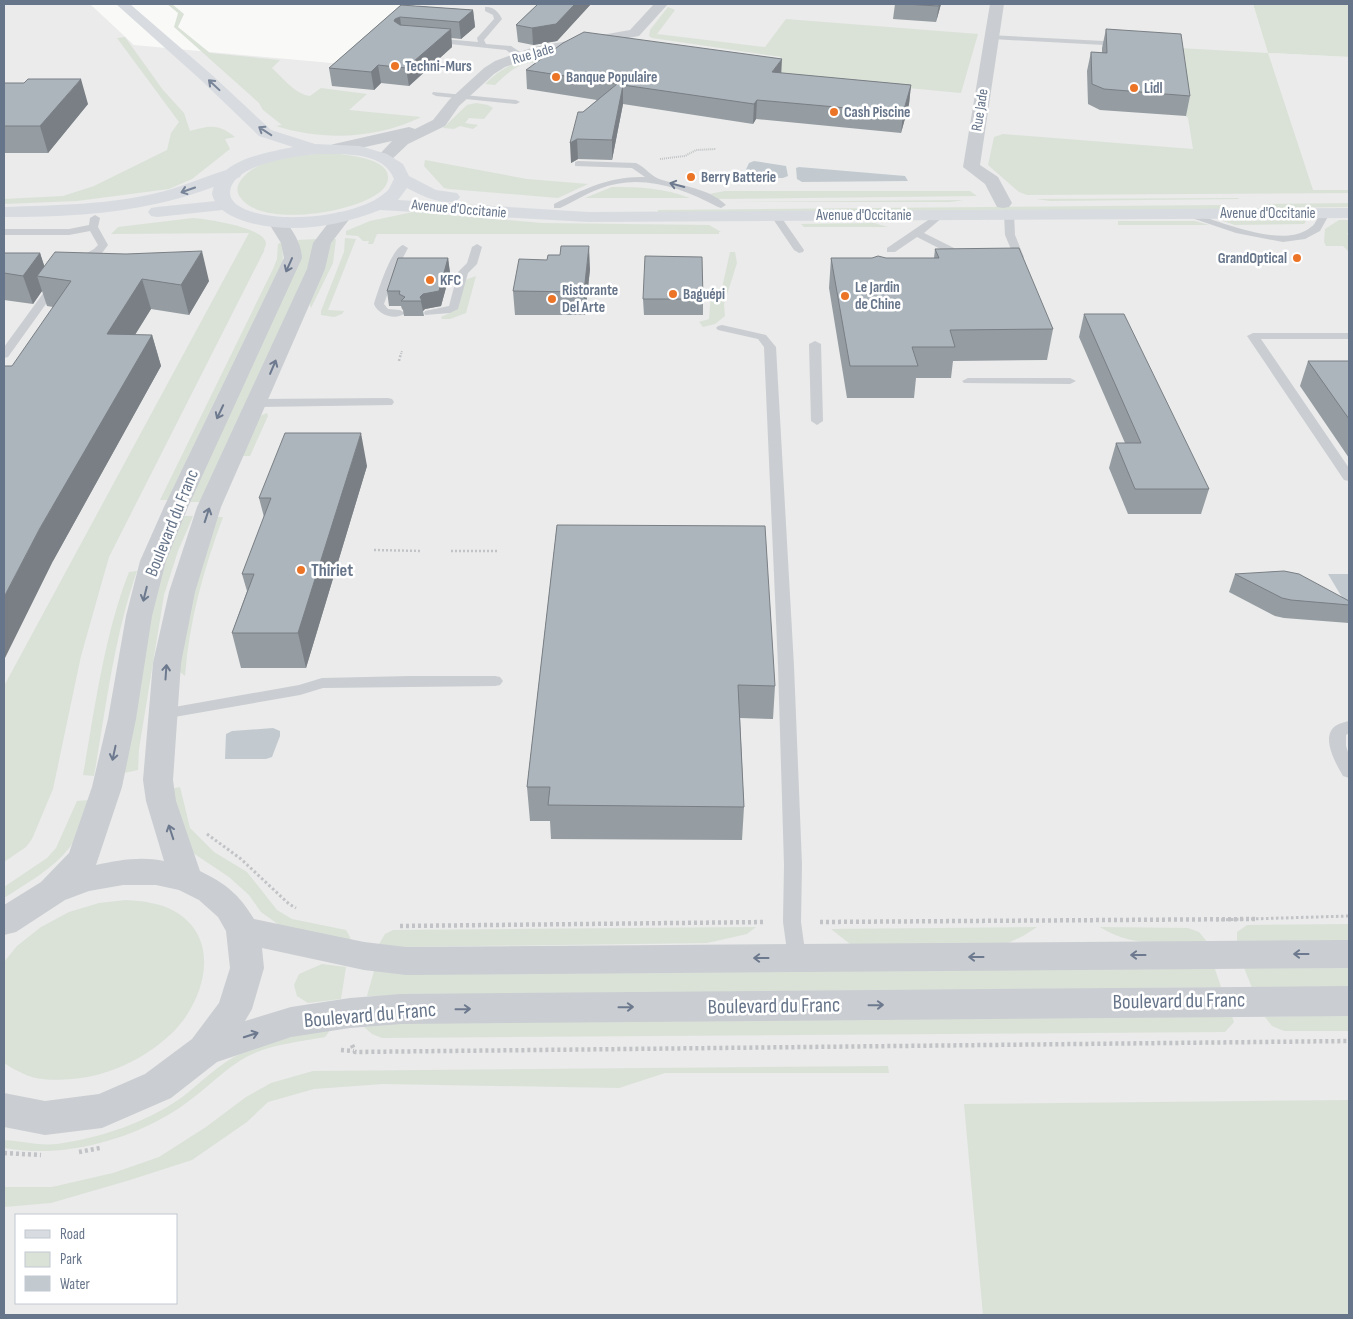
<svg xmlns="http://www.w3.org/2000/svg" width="1353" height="1319" font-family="'Sofia Sans Condensed',sans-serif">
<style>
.built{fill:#eaebea;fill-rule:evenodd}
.green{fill:#dae2d8}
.water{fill:#c2cad0}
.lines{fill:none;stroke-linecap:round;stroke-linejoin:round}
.path-far3{stroke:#c1c3c6;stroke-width:2;stroke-dasharray:1 1;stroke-linecap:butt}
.path-far2{stroke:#c1c3c6;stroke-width:2.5;stroke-dasharray:2 2;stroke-linecap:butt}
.path-far1{stroke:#c1c3c6;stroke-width:3;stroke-dasharray:2.5 2.5;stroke-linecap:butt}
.path{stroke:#c1c3c6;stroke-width:4.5;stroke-dasharray:3 3;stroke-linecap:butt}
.service{fill:#cacdd1;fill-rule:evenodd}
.minor{fill:#cacdd1;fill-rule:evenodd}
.tertiary{fill:#cacdd1;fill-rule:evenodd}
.secondary{fill:#d8dbe0;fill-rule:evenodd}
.primary{fill:#d8dbe0;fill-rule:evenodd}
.wall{fill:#959ca2}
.shaded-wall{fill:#797f84}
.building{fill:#adb5bc;stroke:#797f84}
.oneway{stroke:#788497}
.oneway2{stroke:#6c798e}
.poi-dot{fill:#eb7426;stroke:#fff;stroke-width:2}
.labels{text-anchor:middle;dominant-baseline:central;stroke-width:5;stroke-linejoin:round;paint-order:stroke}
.far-street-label{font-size:15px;fill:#67758a;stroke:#fff}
.far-poi-label{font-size:15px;font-weight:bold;fill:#67758a;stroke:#fff;text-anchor:start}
.street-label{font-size:18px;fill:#67758a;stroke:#fff}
.poi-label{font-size:18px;font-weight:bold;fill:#67758a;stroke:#fff;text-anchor:start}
.near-street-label{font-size:21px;fill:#67758a;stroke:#fff}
</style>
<rect width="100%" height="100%" fill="#f9faf7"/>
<path class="built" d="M4 4H90L134 45 342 64 420 4H1253L1268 53 1349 57V1315H4ZM16 1215H176V1303H16Z"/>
<path class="green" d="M167 4H172L184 14 178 27 210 53 280 60 272 68C283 78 295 94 310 96L321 88 367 94 349 110 421 117C377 139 323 141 276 126L282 125 263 110 259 103 174 27 178 13Z
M1253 4H1349V57L1268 53 1313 190H1349V193L1027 195 1019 192 988 165 994 137 1003 134 1193 149 1188 118 1186 116 1179 48 1268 53Z
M668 7 675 10 657 34 765 47 786 19 978 34 961 93 793 77 768 70 781 57 652 38 649 36 650 30Z
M125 37 163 90 184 113 190 131C210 126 217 123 235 137L225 139 230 149 192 179 169 189 77 201 4 204V199L63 196 94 186 167 150 171 133 179 122 117 38Z
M564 48 543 64C523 58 509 72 495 85L485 84C506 62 534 55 564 48Z
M476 103 488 105 493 108 484 119 469 118 465 123 478 125 473 129 460 126 454 129 443 128 467 105Z
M327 153C341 154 391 157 388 179 387 186 382 191 377 194 351 213 261 228 240 197 236 192 237 185 241 180 259 156 300 156 327 153Z
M425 160 527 179 588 184 558 198 449 189 444 188 424 166Z
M612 187C639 187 664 188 690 198H585Z
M725 191H970L977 196 716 199 709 194Z
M1238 198 1239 199 1050 201 1036 199Z
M964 200 950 202H730Z
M1349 203V207L1266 208 1263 204Z
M1223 205 1226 209 658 214V210Z
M413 212 542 223 709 225 721 232H719V234H377L373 244H368L369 241H363L358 236 346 235V231L370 221Z
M193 218C206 219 264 227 266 243 266 246 264 248 264 251L109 557 81 656 53 789 32 839 26 847 4 862V686L249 233 111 234 118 227Z
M1307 220 1304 224 1235 225 1223 221Z
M1339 220H1349V233H1347L1349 237V252L1343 246H1326L1324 242 1325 229Z
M1118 221H1195L1209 225H1118Z
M874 223 888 227H804L801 224Z
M345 238 356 239 328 310 344 311 342 314 334 317 321 315V311L344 252Z
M317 239 308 269 201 502H188L301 256 298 240Z
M329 239H336L333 263 311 308 309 302Z
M282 242 283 263 169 500H160L273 269 277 259 278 244Z
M730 252H735L737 263 724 304 725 316 715 324 703 327 699 322 709 319 711 293 705 292 706 288H722Z
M476 276 466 313 450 319H442L441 317 450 313 465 280Z
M267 413 268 416 250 456H242L260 416Z
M181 516H193L178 551 164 595 139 749 138 770 124 773 152 594Z
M214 517H223C204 568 189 621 185 676L180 672 177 655Z
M137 571C114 637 106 708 94 776L83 775C95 708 104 636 129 572Z
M180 787 190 828 214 852 247 872 277 910 292 919 346 930 350 937 351 943 286 930 261 912 249 895 229 877 190 851 166 790Z
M89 800C84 815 80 834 70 847 53 869 27 883 4 898V887L47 858 56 848 77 801Z
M126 900C143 901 160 903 174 911 223 938 205 1002 171 1034 144 1059 109 1076 72 1079 57 1080 38 1081 24 1074 17 1071 10 1067 4 1063V962L17 946 41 927 69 912 99 903Z
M1349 924V941L1237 942V932L1247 925Z
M756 927 747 934 707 943 405 947 378 946 385 934 393 930Z
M1037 927 1023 936 1006 944H850L831 929Z
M1100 927 1188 928 1199 932 1208 943C1171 943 1132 948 1100 927Z
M322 964 346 967 341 999 308 1003 297 996 294 985 299 974Z
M1349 964V987L1252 988 1243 965Z
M1214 966 1221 987 367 996 374 971Z
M1231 1014 1234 1022 1225 1032 382 1038 372 1034 364 1027 400 1021Z
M1349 1015V1031H1284L1272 1026 1265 1017Z
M331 1029 325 1037C298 1042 265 1045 241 1060 216 1076 195 1100 168 1115 120 1143 59 1158 4 1148V1140C21 1141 40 1146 57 1144 100 1138 145 1123 181 1098 201 1083 219 1063 242 1053 271 1040 300 1034 331 1029Z
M888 1066 889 1073H665L619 1088 383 1084 314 1089 268 1102 247 1122 192 1160 130 1180 51 1203 4 1207V1187H52L113 1173 159 1157 206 1127 246 1097 271 1083 313 1071Z
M1349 1100V1315H983L964 1104Z"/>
<path class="water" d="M754 161 786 166 788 176 783 178H748L743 176 749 163Z
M799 167 905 176 908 181 802 182 797 179 796 168Z
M1328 574H1349V609Z
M273 728 280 731V736L272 757 266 759H225L226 734 232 731Z"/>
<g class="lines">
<path class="path-far3" d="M660 159 685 156 696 150 716 149
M401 354 402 351"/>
<path class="path-far2" d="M399 361 401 353
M374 550 422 551
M451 551H499"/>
<path class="path-far1" d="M207 834 241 859 289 904 296 908
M1216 920 1349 916"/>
<path class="path" d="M820 922 1258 919
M400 926 766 922
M352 1045 355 1052 1349 1041
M341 1050 354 1051
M79 1152 100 1148
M4 1153 41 1155"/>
<path class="service" d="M485 7C493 6 499 12 502 19L484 40 486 44 511 46 523 54V58H517L506 50 431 42 427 40 431 38 478 42 477 38 494 19 493 15 485 11Z
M989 35 1123 42 1127 44 1123 46 992 39 988 37Z
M433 92 516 100 520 102 516 104 436 96 432 94Z
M578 161 636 163C645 167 651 176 659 179 681 186 709 188 726 205L721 208 718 207C681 187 639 173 599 189 585 194 573 202 560 208H554V204C584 189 610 176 645 177L632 168 575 166V162Z
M1325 210 1330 213 1320 231 1305 239 1283 242 1236 233 1180 214 1185 211C1216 219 1283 251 1311 227 1316 224 1318 216 1322 211Z
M1009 211 1014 214 1015 235 1024 257C1020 262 1009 262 1005 257L1013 254 1005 235 1004 214Z
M940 212 945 215 943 217 924 233 968 255V259H960L917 237 895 252H887V248Z
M776 213 779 214 804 250 803 252 799 253 794 250 771 216Z
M95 215 100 218 98 227 108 245 102 253 78 265 73 262 74 260 94 249 98 245 90 231 69 235H4V229H69L89 225 90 218Z
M477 244 482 247 477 264 468 273 458 309 450 313 425 315 424 313 425 311 449 306 458 272 467 263 472 247Z
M403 245 408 248 394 275 384 304 388 309 400 310 405 313C396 321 378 315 374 304 378 291 391 249 403 245Z
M56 280 61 283 8 357 4 358V347L52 281Z
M722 325 766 335 776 347 794 666 802 865 801 922 806 958 804 963 797 966 790 963 788 958 783 922 784 865 778 666 764 347 758 339 718 330 716 328 718 326Z
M1253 333H1349V339H1261L1349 468V481L1344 480 1247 336Z
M815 341 821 344 823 421 817 425 811 421 809 344Z
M968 378H1070L1076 381 1070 384 964 383 962 381Z
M388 398 392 399 394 402 392 405 258 407 252 403 258 399Z
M410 676H495L500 677 503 681 500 685 495 686 323 688 300 695 163 719 157 718 155 714 157 710 163 709 299 685 322 678Z
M1349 721V733L1346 735V746L1349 755V778L1343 776C1336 764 1319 735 1337 725 1340 723 1345 722 1349 721Z"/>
<path class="minor" d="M654 4H668L639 36 537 55 505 67 494 74 459 106 445 126 408 144 390 161H378L376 158 392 141 334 154 328 152 326 149 328 146 334 144 409 127 415 129 433 120 449 100 484 68 495 61 534 47 630 30Z
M990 4H1004L980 165 998 177 1012 203 1009 207 1003 208 997 207 985 184 963 167Z"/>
<path class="tertiary" d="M342 212 348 213 351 217 331 243 325 269 221 507 195 592 181 663 173 780 176 801 200 871C226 884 238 893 254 919L364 942 406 947 1349 940V968L406 975 364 970 262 948 264 968 252 1009 245 1021 291 1007 350 998 401 994 1349 986V1016L401 1024 350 1028 291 1037 217 1062 171 1098 102 1128 45 1135 4 1127V1093L45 1101 99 1094 145 1074 192 1039 219 1003 230 968 226 931 218 917 199 900 179 890 156 885H123L89 891 65 900 16 932 4 935V905L41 882 69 853 92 787 108 719 126 616 140 561 164 507 284 258 281 243 268 222 271 218 277 217 283 218C293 231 301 242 302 258L188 507 166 561 152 616 136 719 122 787 96 865C118 860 142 856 164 861L146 801 143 780 153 663 169 592 197 507 307 269 313 243 336 213Z"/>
<path class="secondary" d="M234 168 240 169 242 173 240 177C214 187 188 197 160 203 109 215 56 217 4 217V207C56 205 110 205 161 192 186 186 209 174 234 168Z
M226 200 232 201 235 205 232 209 157 217 151 216 148 212 151 208 157 207Z"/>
<path class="primary" d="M116 4H130L212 75 271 130 315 144 360 146 387 154 403 164 409 176 436 190 457 193 460 197 457 201C440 205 422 196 407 188L398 200 588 212 1349 208V218L588 222 380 210C337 227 291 234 247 222 232 217 216 210 212 194 218 159 266 153 293 147L259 136 202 81ZM318 154C342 154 384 151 394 179 391 184 390 189 386 192 359 218 265 227 236 204 230 199 229 194 231 187 240 163 296 156 318 154Z"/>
</g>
<path class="wall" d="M538 4H591L557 41 533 45 518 42 516 25Z
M895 4H941L936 22 893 19Z
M401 5 473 10 475 27 461 39 451 38 452 47 409 86 381 83 374 90 332 86 329 68Z
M1106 29 1190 96 1186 116 1100 110 1088 104 1087 71 1091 52 1102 53V48Z
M526 70 781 73 911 85 909 104 901 133 756 119 753 124 623 104 612 160 578 159 571 163 583 112 597 100 527 89Z
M4 83 88 104 48 153H4Z
M935 249 1053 329 1047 360 953 361 951 378H916L914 398H847L829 288 831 258H934Z
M4 253H40L44 266 209 281 189 315 151 309 135 335H152L161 366 53 561V307L47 306 42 291 33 304 4 300Z
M448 258 450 273 441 306 425 309 423 311 424 316H404L403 310 402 309 401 306H389L387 291Z
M590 269 585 315H515L513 291Z
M643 299H703V315H644Z
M1084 314 1209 489 1201 514H1128L1109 468 1116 443H1125L1079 337Z
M1308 361H1349V458L1300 386Z
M367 466 306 668H241L232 633 247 591 242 574 264 517 259 498Z
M557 525 775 686 773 719 740 718 744 807 742 840 551 839 550 821H530L527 787Z
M1235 574 1349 601V623L1284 618 1275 616 1229 592Z"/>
<path class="shaded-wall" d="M575 4H591L557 41 533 45 532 28Z
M939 4H941L936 22Z
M473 10 475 27 461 39 459 22Z
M400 17 402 34 394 21 395 19Z
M451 29 452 47 409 86 406 68Z
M782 59 781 78 772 72Z
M378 65 381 83 374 90 371 72Z
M81 79 88 104 48 153 40 126Z
M623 85V104L612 160V140Z
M911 85 909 104 901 133 903 113Z
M757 100 756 119 753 124 754 104Z
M577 139 578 159 571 163 570 143Z
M589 246 590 269 585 315 584 292Z
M202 251 209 281 189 315 181 285Z
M40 253 48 277 37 276 42 291 33 304 23 276Z
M448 258 450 273 441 306 425 309 423 311 420 297Z
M142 279 151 309 116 365 107 334Z
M152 335 161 366 53 561 4 660V597L40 528Z
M361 433 367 466 306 668 298 633Z"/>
<path class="building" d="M538 4H575L556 24 532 28 516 25Z
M905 4H939L938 6Z
M401 5 473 10 459 22 400 17 395 19 394 21 400 25 451 29 406 68 378 65 371 72 329 68Z
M1106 29 1181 34 1190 96 1104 89 1092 84 1091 52 1107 53Z
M584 32 782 59 772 72 911 85 903 113 757 100 754 104 623 85 612 140 577 139 570 143 578 112H583L617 84 526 70 563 43Z
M28 79H81L40 126H4V83H24Z
M561 246H589L584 292 513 291 519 259 547 260 548 255H560Z
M1019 248 1053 329 950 330 955 347H912L918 366H850L831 258H872L878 256 886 258H939L935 249Z
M202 251 181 285 142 279 107 334 152 335 40 528 4 597V366H12L71 281 37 276 55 252 126 254Z
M4 253H40L23 276 4 273Z
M645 256 702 257 703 299H643Z
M398 258H448L439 291 423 294 420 297 422 301H401L405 297 399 294 400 291H387Z
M1084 314H1124L1209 489H1135L1116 443H1141Z
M1308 361H1349V419Z
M285 433H361L298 633H232L254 574H242L271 498H259Z
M557 525 765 526 775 686 738 685 744 807 548 805 550 787H527Z
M1284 571 1299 574 1349 601V605L1291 600 1282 598 1235 574Z"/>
<defs><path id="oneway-shaft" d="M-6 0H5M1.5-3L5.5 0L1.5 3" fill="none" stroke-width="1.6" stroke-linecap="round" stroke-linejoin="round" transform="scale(1.25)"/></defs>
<g class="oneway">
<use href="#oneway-shaft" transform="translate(214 85) rotate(-137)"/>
<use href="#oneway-shaft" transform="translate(265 131) rotate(-147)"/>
<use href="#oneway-shaft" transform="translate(188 190) rotate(161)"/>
</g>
<g class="oneway2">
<use href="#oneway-shaft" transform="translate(677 185) rotate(-165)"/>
<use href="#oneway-shaft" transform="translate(289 265) rotate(114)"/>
<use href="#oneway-shaft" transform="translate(273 367) rotate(-67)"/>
<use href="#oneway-shaft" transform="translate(220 412) rotate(115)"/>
<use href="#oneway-shaft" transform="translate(207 515) rotate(-72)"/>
<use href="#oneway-shaft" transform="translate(145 594) rotate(104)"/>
<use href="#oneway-shaft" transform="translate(166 672) rotate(-86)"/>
<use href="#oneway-shaft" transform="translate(114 753) rotate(102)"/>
<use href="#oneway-shaft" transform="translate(171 832) rotate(-108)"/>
<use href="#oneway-shaft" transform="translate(1301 954) rotate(180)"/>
<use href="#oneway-shaft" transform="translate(1138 955) rotate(180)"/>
<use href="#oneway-shaft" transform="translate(976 957) rotate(180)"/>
<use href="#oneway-shaft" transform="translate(761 958) rotate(180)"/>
<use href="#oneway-shaft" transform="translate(876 1005) rotate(-1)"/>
<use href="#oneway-shaft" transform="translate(626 1007) rotate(-1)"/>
<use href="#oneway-shaft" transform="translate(463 1009) rotate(-1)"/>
<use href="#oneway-shaft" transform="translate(251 1035) rotate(-18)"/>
</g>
<g class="poi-dot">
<circle cx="395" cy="66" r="5"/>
<circle cx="556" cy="77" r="5"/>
<circle cx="1134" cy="88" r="5"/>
<circle cx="834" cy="112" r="5"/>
<circle cx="691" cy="177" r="5"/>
<circle cx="1297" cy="258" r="5"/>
<circle cx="430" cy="280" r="5"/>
<circle cx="673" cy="294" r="5"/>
<circle cx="845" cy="296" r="5"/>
<circle cx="552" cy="299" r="5"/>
<circle cx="301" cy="570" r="5"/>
</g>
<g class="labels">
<g class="far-street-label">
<text transform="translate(533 54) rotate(-16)">Rue Jade</text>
<text transform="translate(980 110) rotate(-81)">Rue Jade</text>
<text transform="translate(459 209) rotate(5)">Avenue d'Occitanie</text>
<text x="1268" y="213">Avenue d'Occitanie</text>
<text x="864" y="215">Avenue d'Occitanie</text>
</g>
<g class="far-poi-label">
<text x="405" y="66">Techni-Murs</text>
<text x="566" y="77">Banque Populaire</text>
<text x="1144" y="88">Lidl</text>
<text x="844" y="112">Cash Piscine</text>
<text x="701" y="177">Berry Batterie</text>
<text x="1287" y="258" text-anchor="end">GrandOptical</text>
<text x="440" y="280">KFC</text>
<text x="855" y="287">Le Jardin<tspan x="855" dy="17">de Chine</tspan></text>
<text x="562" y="290">Ristorante<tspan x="562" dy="17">Del Arte</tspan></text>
<text x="683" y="294">Baguépi</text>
</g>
<g class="street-label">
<text transform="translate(172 523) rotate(-68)">Boulevard du Franc</text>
</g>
<g class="poi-label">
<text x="311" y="570">Thiriet</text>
</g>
<g class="near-street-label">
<text transform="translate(1179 1001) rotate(-1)">Boulevard du Franc</text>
<text transform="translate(774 1006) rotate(-1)">Boulevard du Franc</text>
<text transform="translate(370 1015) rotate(-5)">Boulevard du Franc</text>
</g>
</g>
<rect width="1353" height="1319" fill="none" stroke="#67758a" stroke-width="10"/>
<rect x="15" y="1214" width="162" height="90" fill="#ffffff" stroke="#c2c8d0"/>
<rect x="25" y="1230" width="25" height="8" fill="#d8dbe0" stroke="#c2c8d0"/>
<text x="60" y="1239" font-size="15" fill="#67758a">Road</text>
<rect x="25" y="1252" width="25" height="15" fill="#dae2d8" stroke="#c2c8d0"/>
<text x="60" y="1264" font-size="15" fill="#67758a">Park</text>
<rect x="25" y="1276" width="25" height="15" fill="#c2cad0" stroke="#c2c8d0"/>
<text x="60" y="1289" font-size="15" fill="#67758a">Water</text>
</svg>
